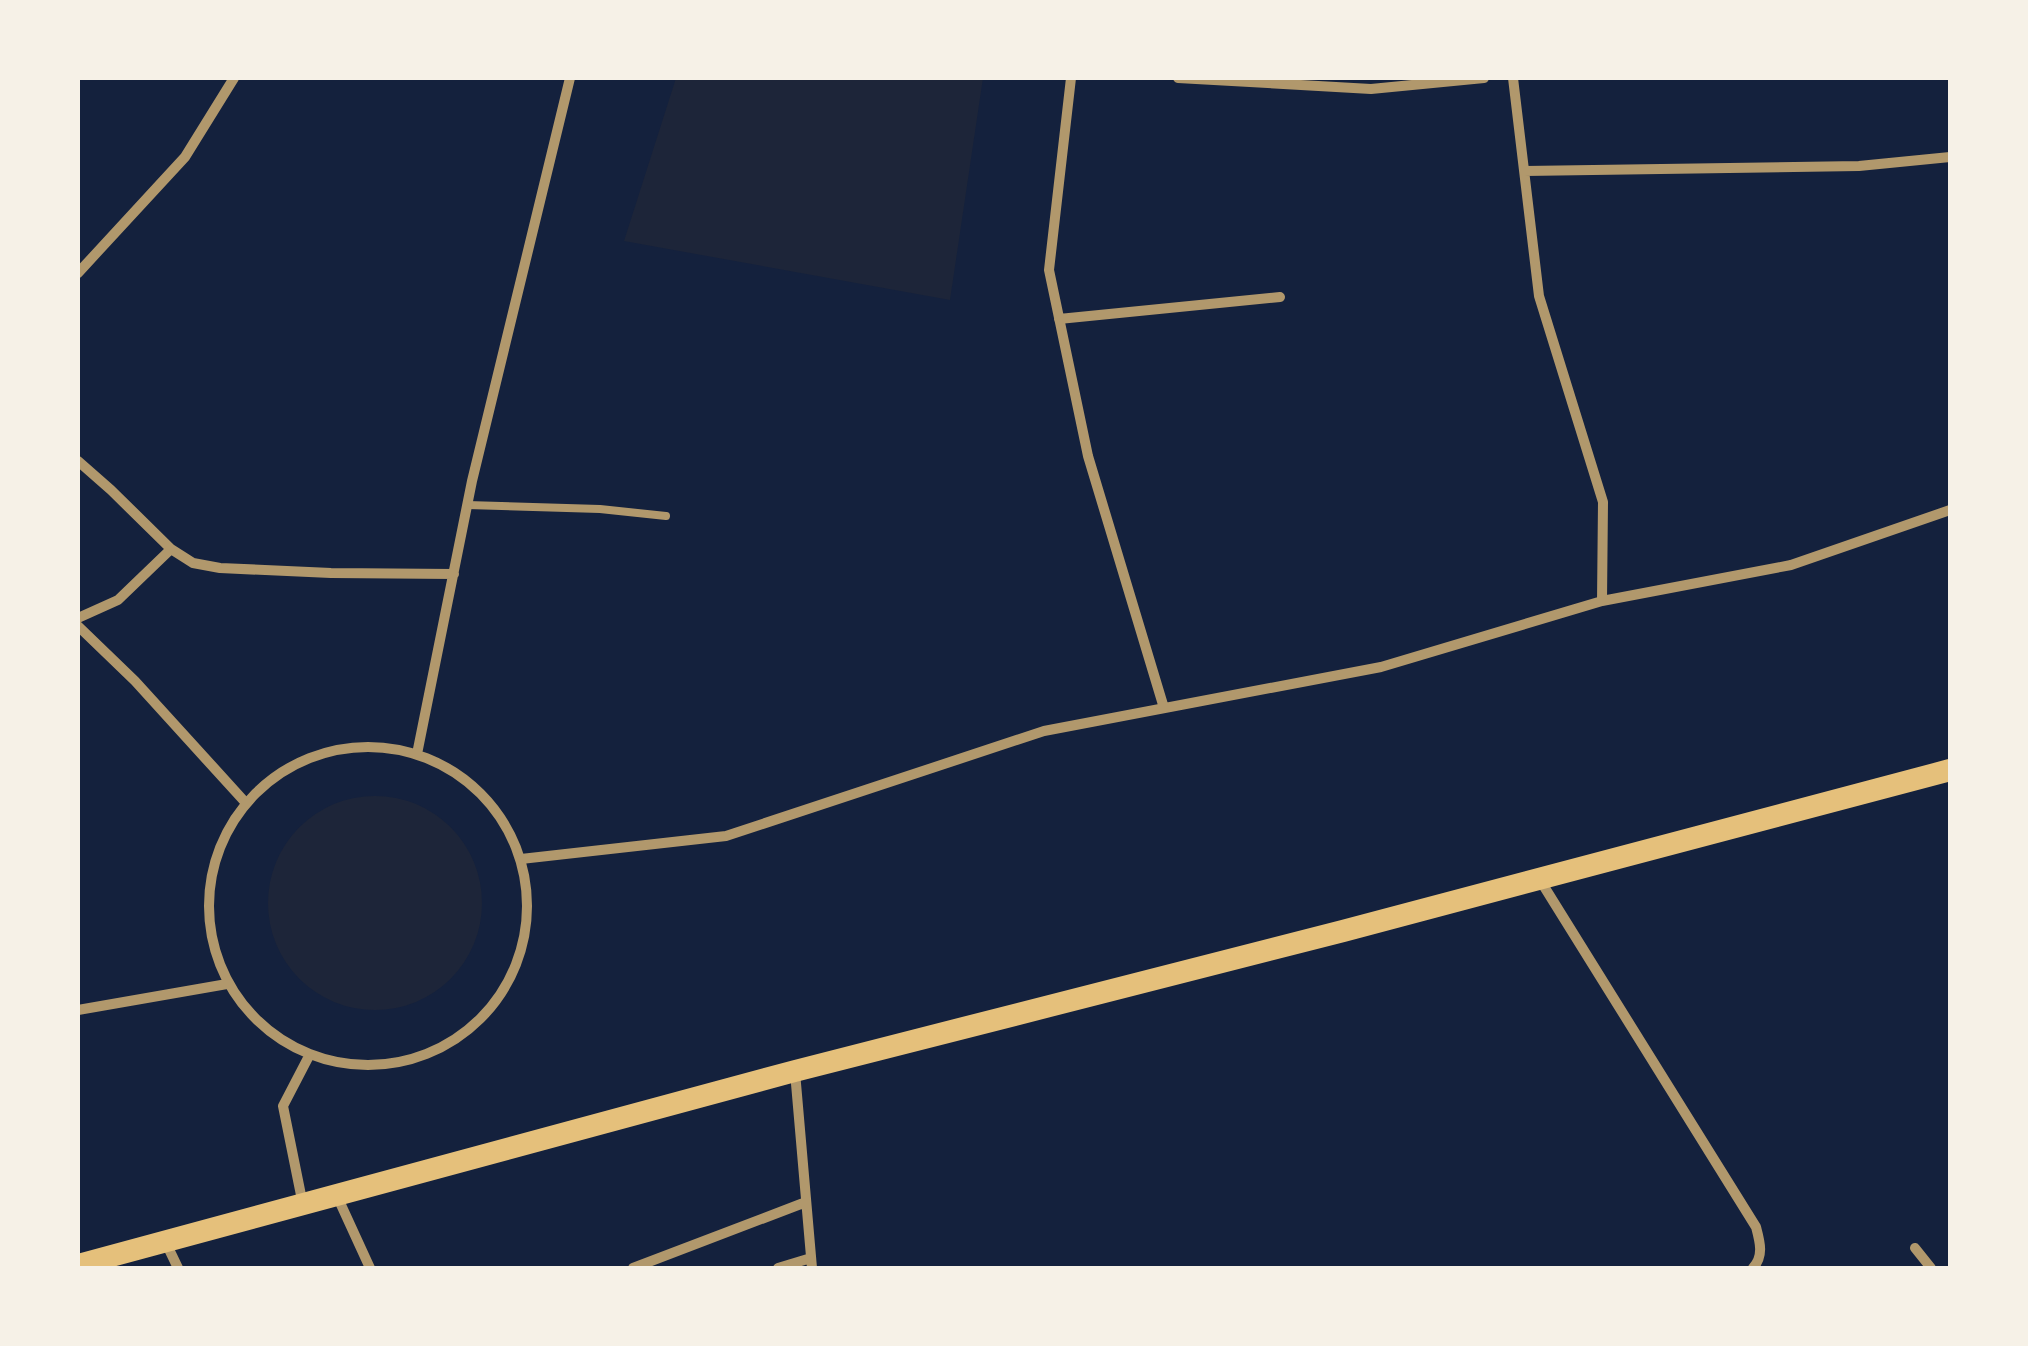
<svg xmlns="http://www.w3.org/2000/svg" width="2028" height="1346" font-family="'Roboto Condensed',sans-serif">
<style>
.green{fill:#1d2539}
.lines{fill:none;stroke-linecap:round;stroke-linejoin:round}
.service{stroke:#b1986c;stroke-width:8}
.minor{stroke:#b1986c;stroke-width:10}
.primary{stroke:#e5c07b;stroke-width:22}
</style>
<rect width="100%" height="100%" fill="#14213d"/>
<path class="green" d="M676 78H983L950 300 624 241Z
M268 903a107 107 0 1 1 214 0a107 107 0 1 1-214 0Z"/>
<g class="lines">
<path class="service" d="M467 505 600 509 666 516"/>
<path class="minor" d="M1071 78 1049 270 1088 456 1164 708
M1178 78 1371 89 1484 78
M1513 78 1539 296 1603 502 1602 601
M1525 171 1859 166 1950 157
M78 273 185 157 234 78
M1059 319 1280 297
M78 461 111 490 171 549 193 563 220 568 331 573 454 574
M78 618 118 600 171 549
M78 626 135 681 245 802
M209 906a159 159 0 1 1 318 0a159 159 0 1 1-318 0Z
M417 754 472 481 570 78
M521 859 726 836 1044 731 1381 667 1602 601 1791 565 1950 510
M1540 880 1756 1227C1760 1242 1764 1256 1753 1268
M78 1010 227 984
M795 1072 812 1268
M337 1196 370 1268
M303 1205 283 1106 309 1056
M166 1243 178 1268
M1915 1248 1931 1268
M633 1268 806 1202
M778 1268 811 1258"/>
<path class="primary" d="M78 1265 795 1071 1343 931 1950 770"/>
</g>
<rect width="2028" height="1346" fill="none" stroke="#f6f1e7" stroke-width="160"/>
</svg>
